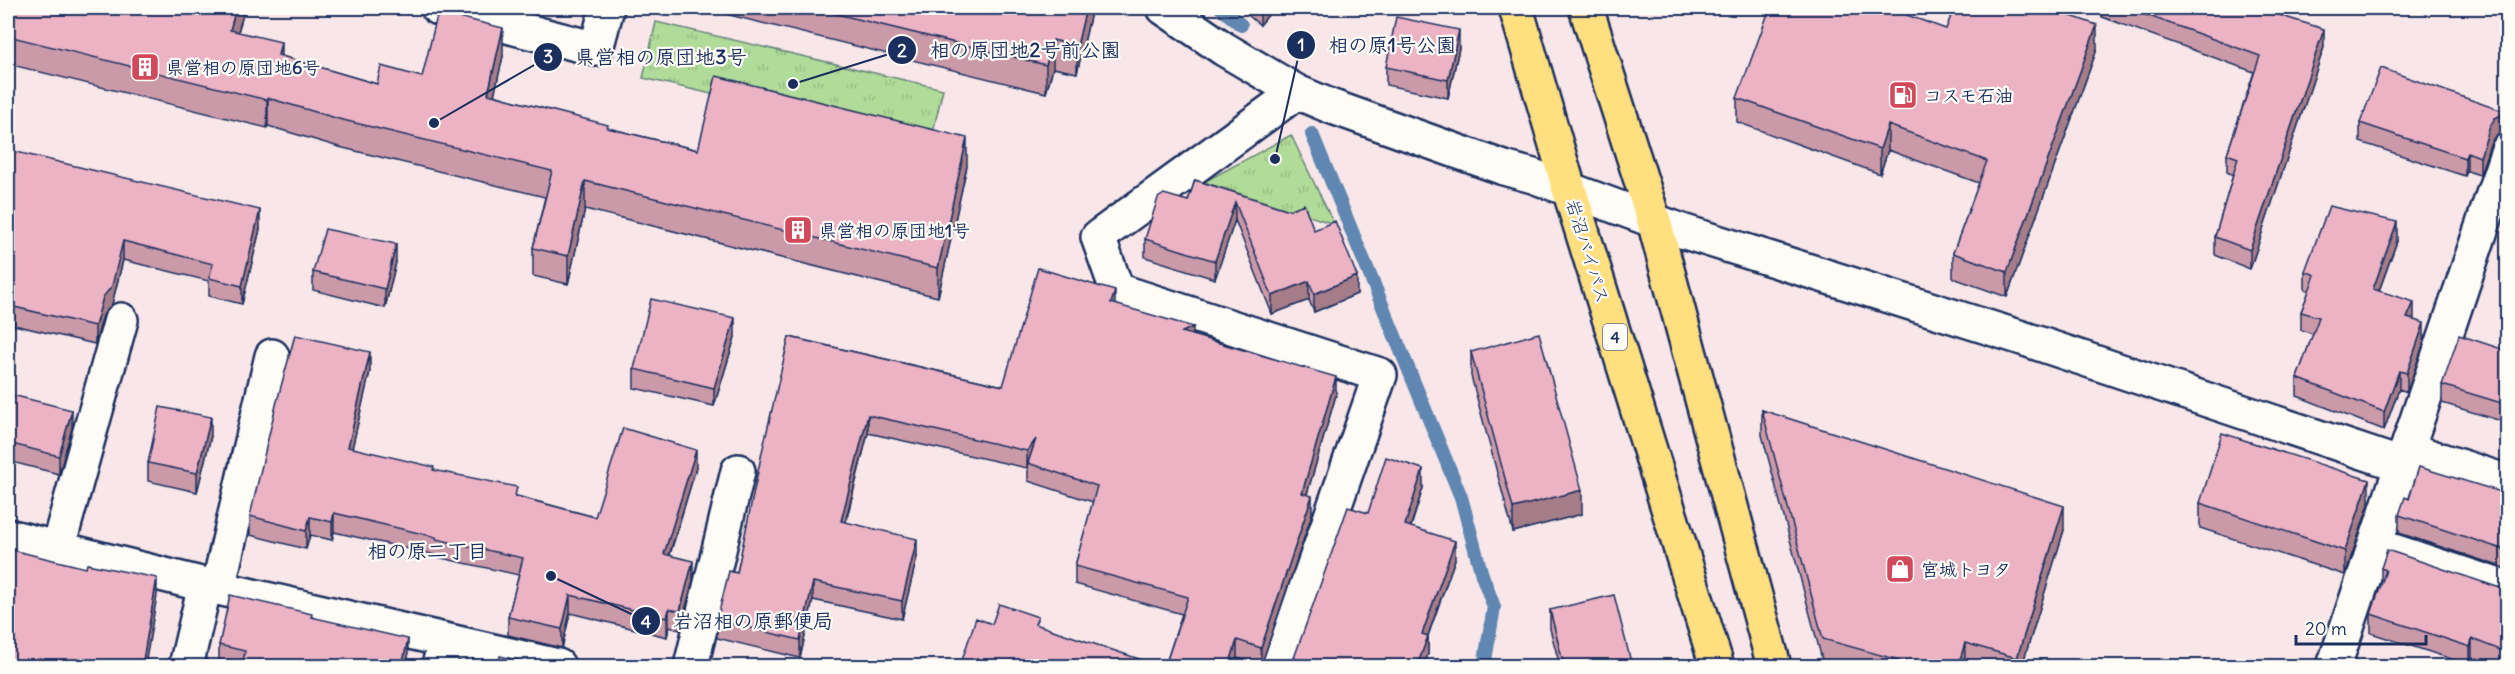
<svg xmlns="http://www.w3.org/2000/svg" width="2515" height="674" font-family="Delius,'Klee One',sans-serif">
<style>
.park{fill:url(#park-tufts);stroke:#66857b;stroke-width:1.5}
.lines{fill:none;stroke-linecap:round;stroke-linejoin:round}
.stream{stroke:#5e87b1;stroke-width:14}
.minor-casing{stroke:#1b2f5e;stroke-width:38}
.tertiary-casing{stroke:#1b2f5e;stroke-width:38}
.trunk-casing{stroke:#1b2f5e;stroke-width:38}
.minor{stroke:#fdfcf7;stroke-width:33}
.tertiary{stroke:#fdfcf7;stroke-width:33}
.trunk{stroke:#ffdf80;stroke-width:33}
.wall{fill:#cb9aa9;stroke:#1b2f5e;stroke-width:1.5}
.shaded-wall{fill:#a57d89;stroke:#1b2f5e;stroke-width:1.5}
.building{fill:#ecb3c4;stroke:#1b2f5e;stroke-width:1.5}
.labels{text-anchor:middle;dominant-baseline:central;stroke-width:4.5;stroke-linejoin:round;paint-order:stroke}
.shield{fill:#fdfcf7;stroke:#5f6c8c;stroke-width:1.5}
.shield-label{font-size:16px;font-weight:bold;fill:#1b2f5e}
.poi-label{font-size:18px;font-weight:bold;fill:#1b2f5e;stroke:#fdfcf7;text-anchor:start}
.street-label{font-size:18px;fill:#1b2f5e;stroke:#fdfcf7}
.neighbourhood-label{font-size:20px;font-weight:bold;fill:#1b2f5e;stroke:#fdfcf7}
.leader{fill:none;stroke:#1b2f5e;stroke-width:2}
.callout-dot{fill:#1b2f5e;stroke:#fdfcf7;stroke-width:2}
.mark-label{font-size:18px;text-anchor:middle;font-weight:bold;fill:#fff}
.callout-label{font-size:20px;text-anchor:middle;font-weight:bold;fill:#1b2f5e;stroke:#fdfcf7;stroke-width:4.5;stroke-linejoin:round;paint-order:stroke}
</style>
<defs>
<pattern id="park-tufts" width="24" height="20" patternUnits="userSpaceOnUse" patternTransform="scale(1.5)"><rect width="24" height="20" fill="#b1db98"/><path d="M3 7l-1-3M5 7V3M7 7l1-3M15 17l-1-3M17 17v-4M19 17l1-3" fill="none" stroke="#98bc85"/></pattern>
</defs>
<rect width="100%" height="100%" fill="#f8e6e8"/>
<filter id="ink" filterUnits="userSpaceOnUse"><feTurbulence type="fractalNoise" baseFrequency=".0167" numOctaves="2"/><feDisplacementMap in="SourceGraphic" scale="12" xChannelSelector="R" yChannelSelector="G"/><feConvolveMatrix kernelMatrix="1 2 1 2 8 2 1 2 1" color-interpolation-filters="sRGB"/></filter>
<g filter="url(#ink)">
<path class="park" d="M656 22 943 89 930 145 643 78Z
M1291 135 1334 224 1204 182Z"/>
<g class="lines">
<path class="stream" d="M1221 8 1241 25
M1312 134 1461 497 1482 575 1494 607 1484 666"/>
<g class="minor-casing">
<path id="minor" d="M438 8 596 49 607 8
M2407 449 2508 482
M8 536 205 585 558 666
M2375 545 2508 589
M58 547 121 320
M218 588 272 356
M186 666 205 585
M439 666 445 640
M691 666 738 471
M1279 666 1380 375 1117 290 1098 237 1297 92
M2334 666 2508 150"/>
</g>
<g class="tertiary-casing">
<path id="tertiary" d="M1164 8 1224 49 1297 92 1330 106 1504 168 1533 176 1682 231 2019 337 2402 465"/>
</g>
<g class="trunk-casing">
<path id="trunk" d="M1516 8 1569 189 1717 666
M1586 8 1654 221 1774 666"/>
</g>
<use href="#minor" class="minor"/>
<use href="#tertiary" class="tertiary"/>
<use href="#trunk" class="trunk"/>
</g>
<path class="wall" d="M8 8H245L238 32 281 56 377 84 422 77 503 56 494 95 608 128 698 150 967 166 938 297 585 209 568 284 533 276V248L545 197 339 147 268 126 267 128 8 64Z
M701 8H1092L1077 73 1053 68 1046 93Z
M1239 8H1274L1260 25Z
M2101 8H2256L2324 47 2250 269 2215 255V237L2233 175 2227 172V154L2254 72 2102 17Z
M1946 29 2097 49 2007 297 1953 278V253L1979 183 1888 150 1880 174 1737 122V98Z
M1459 48 1448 98 1386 85V67Z
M2508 113V132H2504L2495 136 2490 144 2480 175 2467 171 2465 176 2360 142V123Z
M8 150 260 229 242 304 209 296V281L123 260 112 304 103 315 95 344 14 325 13 329 8 327Z
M1195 180 1314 230 1357 294 1314 312 1309 300 1272 314 1235 220 1215 279 1145 257V239L1188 201Z
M2397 241 2379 291 2414 320 2424 342 2407 392 2399 389 2384 430 2297 396V378L2313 334 2301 330V312L2309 291 2305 289V271Z
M396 262 385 308 313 290V272Z
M1115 304 1336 395 1307 494 1312 514 1261 666 1237 658 1234 666H1165L1182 614 1075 584V566L1093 502 1028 481V467L1027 468 868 433 846 522 917 557 902 619 813 600 800 658 717 638V620L737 573 789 337 1003 386Z
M735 337 714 406 634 388V369Z
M2508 351V423L2442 403V385Z
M1471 352 1582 514 1513 532 1471 376Z
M370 371 352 448 434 470 517 496 595 517 696 468 670 555 693 580 680 630 669 627 667 637 570 613 562 648 508 635V617L519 575 436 557V555L334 532 332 540 310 535 306 549 250 535V516Z
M8 394 72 428 59 474 8 461Z
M1762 410 2064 530 2022 666H1835L1823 663 1762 435Z
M211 436 197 492 148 481V463Z
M1423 488 1411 527 1455 559 1428 636V654L1424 666H1294V658L1368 513Z
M2508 494V569L2399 533V515L2409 499Z
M2200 503 2369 504 2345 575 2200 528Z
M2381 568 2508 589V666H2495L2472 658 2470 665 2371 633V614L2381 586Z
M1550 610 1632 666H1560L1550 629Z
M312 617 408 657 406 666H231L219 664V645Z"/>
<path class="shaded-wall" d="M236 8H245L230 58V30Z
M1086 8H1092L1077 73V46Z
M1260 8H1274L1260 25Z
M2097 25V49L2007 297V272Z
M503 28V56L488 122V94Z
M2324 29V47L2250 269V250Z
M1459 30V48L1448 98V80Z
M1053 40V68L1046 93V65Z
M281 42V71L278 55Z
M268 98V126L267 128V100Z
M2504 113V132L2495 136 2490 144 2480 175V157L2490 126 2495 118Z
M1888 125V150L1880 174V149Z
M967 138V166L938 297V268Z
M2467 152V171L2465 176V158Z
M585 181V209L568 284V256Z
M1235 202V220L1215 279V261Z
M260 210V229L242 304V286Z
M2397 222V241L2373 307V289Z
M123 241V260L112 304 103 315 95 344V326L103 297Z
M396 244V262L385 308V289Z
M1357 276V294L1314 312V294Z
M1309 281V300L1272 314V296Z
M1115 291V309L1111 303Z
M2414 302V320L2407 318Z
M14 307V325L13 329V310Z
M735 318V337L714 406V388Z
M2424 323V342L2407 392V373Z
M1193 327V345L1182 332Z
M370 352V371L348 466V447Z
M2399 371V389L2384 430V412Z
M1336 377V395L1302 511V493Z
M72 410V428L59 474V456Z
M868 415V433L841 538V521Z
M211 417V436L197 492V473Z
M1036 439 1028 463 1027 468V451Z
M696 450V468L664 572V554Z
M1423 469V488L1405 543V525Z
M2369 480V504L2345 575V551Z
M1582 490V514L1513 532V508Z
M1312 496V514L1261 666V648Z
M2064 506V530L2022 666H2017V658Z
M334 513V532L332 540V522Z
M310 517V535L306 549V531Z
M917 539V557L902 619V601Z
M1455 541V559L1422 652V634Z
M693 561V580L680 630V611Z
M157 578V596L145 666H142Z
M813 582V600L800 658V640Z
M570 595V613L562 648V629Z
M669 609V627L667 637V618Z
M1428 636V654L1424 666H1417Z
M408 639V657L406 666H402Z
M2472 639V658L2470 665V647Z
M1237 640V658L1234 666H1229Z
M1965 643V666H1958Z"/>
<path class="building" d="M8 8H236L230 30 281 42 278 55 377 84 381 66 422 77 438 12 503 28 488 94 608 125 607 128 698 150 716 76 967 138 938 268 585 181 568 256 533 248 552 171 339 119 268 98 267 100 8 36Z
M812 8H1086L1077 46 1053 40 1046 65Z
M1770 8H1887L1946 29 1954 8H2048L2097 25 2007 272 1953 253 1987 161 1888 125 1880 149 1737 98Z
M2127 8H2256L2324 29 2250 250 2215 237 2238 158 2227 154 2260 56Z
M1396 17 1459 30 1448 80 1386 67Z
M2381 68 2508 113V114L2504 113 2495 118 2490 126 2480 157 2467 152 2465 158 2360 123Z
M8 150 260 210 242 286 209 278 213 264 123 241 112 286 103 297 95 326 14 307 13 310 8 309Z
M1195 180 1289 210 1304 204 1314 230 1335 221 1357 276 1314 294 1309 281 1272 296 1235 202 1215 261 1145 239 1158 198 1164 194 1188 201Z
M2329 206 2397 222 2373 289 2414 302 2407 318 2424 323 2407 373 2399 371 2384 412 2297 378 2319 317 2301 312 2315 275 2305 271Z
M325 229 396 244 385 289 313 272Z
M1038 268 1115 291 1111 303 1193 327 1182 332 1336 377 1302 493 1312 496 1261 648 1237 640 1229 666H1165L1188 597 1075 566 1097 486 1028 463 1036 439 1027 451 868 415 841 521 917 539 902 601 813 582 800 640 717 620 729 571 737 573 762 452 789 337 1003 386Z
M651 299 735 318 714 388 634 369Z
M1539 333 1582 490 1513 508 1471 352Z
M295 335 370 352 348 447 434 467 433 470 517 487 515 496 595 517 623 428 696 450 664 554 693 561 680 611 669 609 667 618 570 595 562 629 508 617 523 558 436 539V537L334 513 332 522 310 517 306 531 250 516 276 405Z
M2459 335 2508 351V405L2442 385Z
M8 394 72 410 59 456 8 443Z
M160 407 211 417 197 473 148 463Z
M1762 410 2064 506 2017 658 1965 643 1958 666H1920L1823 639Z
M2222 433 2369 480 2345 551 2200 503Z
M1386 457 1423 469 1405 525 1455 541 1422 634 1428 636 1417 666H1304L1306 662 1294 658 1348 507 1368 513Z
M2419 467 2508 494V551L2399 515 2405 497 2409 499Z
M8 549 86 568 87 564 157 578 142 666H8Z
M2387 550 2503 589H2508V653L2472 639 2470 647 2371 614 2386 570 2381 568Z
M230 595 312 614 311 617 408 639 402 666H242L245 651 219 645Z
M1614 595 1632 666H1564L1550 610Z
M999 604 1038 617 1035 624 1160 666H960L976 618 992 624Z
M500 656 544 666H471L473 659 498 665Z"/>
</g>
<defs>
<g id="building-square" transform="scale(1.5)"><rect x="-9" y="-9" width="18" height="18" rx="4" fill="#d1495b" stroke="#fdfcf7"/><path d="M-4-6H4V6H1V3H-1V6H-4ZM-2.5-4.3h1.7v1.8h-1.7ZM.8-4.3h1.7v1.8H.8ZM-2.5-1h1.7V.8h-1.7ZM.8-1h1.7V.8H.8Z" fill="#fff"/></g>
<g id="fuel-square" transform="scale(1.5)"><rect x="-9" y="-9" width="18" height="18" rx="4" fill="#d1495b" stroke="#fdfcf7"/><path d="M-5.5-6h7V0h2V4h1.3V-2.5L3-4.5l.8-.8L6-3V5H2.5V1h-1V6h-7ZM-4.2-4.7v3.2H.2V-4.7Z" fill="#fff"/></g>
<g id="shop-square" transform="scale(1.5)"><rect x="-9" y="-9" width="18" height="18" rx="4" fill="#d1495b" stroke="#fdfcf7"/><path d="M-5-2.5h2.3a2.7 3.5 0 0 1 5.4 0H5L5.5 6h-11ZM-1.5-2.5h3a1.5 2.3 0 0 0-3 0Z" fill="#fff"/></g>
</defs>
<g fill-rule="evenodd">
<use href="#building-square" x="145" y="67"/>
<use href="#fuel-square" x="1903" y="95"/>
<use href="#building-square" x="798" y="230"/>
<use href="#shop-square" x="1900" y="569"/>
</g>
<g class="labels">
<rect class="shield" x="1603" y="324" width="24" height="26" rx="4.5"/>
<g class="shield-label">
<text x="1615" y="337">4</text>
</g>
<g class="poi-label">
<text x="166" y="67">県営相の原団地6号</text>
<text x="1924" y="95">コスモ石油</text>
<text x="819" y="230">県営相の原団地1号</text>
<text x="1921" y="569">宮城トヨタ</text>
</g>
<g class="street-label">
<text transform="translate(1588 251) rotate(73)">岩沼バイパス</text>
</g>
<g class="neighbourhood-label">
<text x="427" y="550">相の原二丁目</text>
</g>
</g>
<path class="leader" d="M1275 159L1301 45M793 84L902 50M434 123L548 57M551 576L646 621"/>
<g class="callout-dot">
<circle cx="1275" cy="159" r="6"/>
<circle cx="793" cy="84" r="6"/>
<circle cx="434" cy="123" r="6"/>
<circle cx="551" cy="576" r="6"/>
<circle cx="1301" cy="45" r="15"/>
<circle cx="902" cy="50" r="15"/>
<circle cx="548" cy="57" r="15"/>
<circle cx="646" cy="621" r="15"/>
</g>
<g class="mark-label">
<text x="1301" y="51">1</text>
<text x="902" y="57">2</text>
<text x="548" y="63">3</text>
<text x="646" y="628">4</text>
</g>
<g class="callout-label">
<text x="1392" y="52">相の原1号公園</text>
<text x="1025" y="57">相の原団地2号前公園</text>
<text x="661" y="64">県営相の原団地3号</text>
<text x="753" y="628">岩沼相の原郵便局</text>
</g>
<rect width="2515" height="674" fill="none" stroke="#fdfcf7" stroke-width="30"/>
<rect x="15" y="15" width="2485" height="644" fill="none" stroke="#1b2f5e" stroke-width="2" filter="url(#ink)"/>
<path d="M2296 635v9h130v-9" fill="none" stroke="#1b2f5e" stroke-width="3"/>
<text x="2305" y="635" font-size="18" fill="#1b2f5e" stroke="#fdfcf7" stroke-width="4.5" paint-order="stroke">20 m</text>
</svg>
